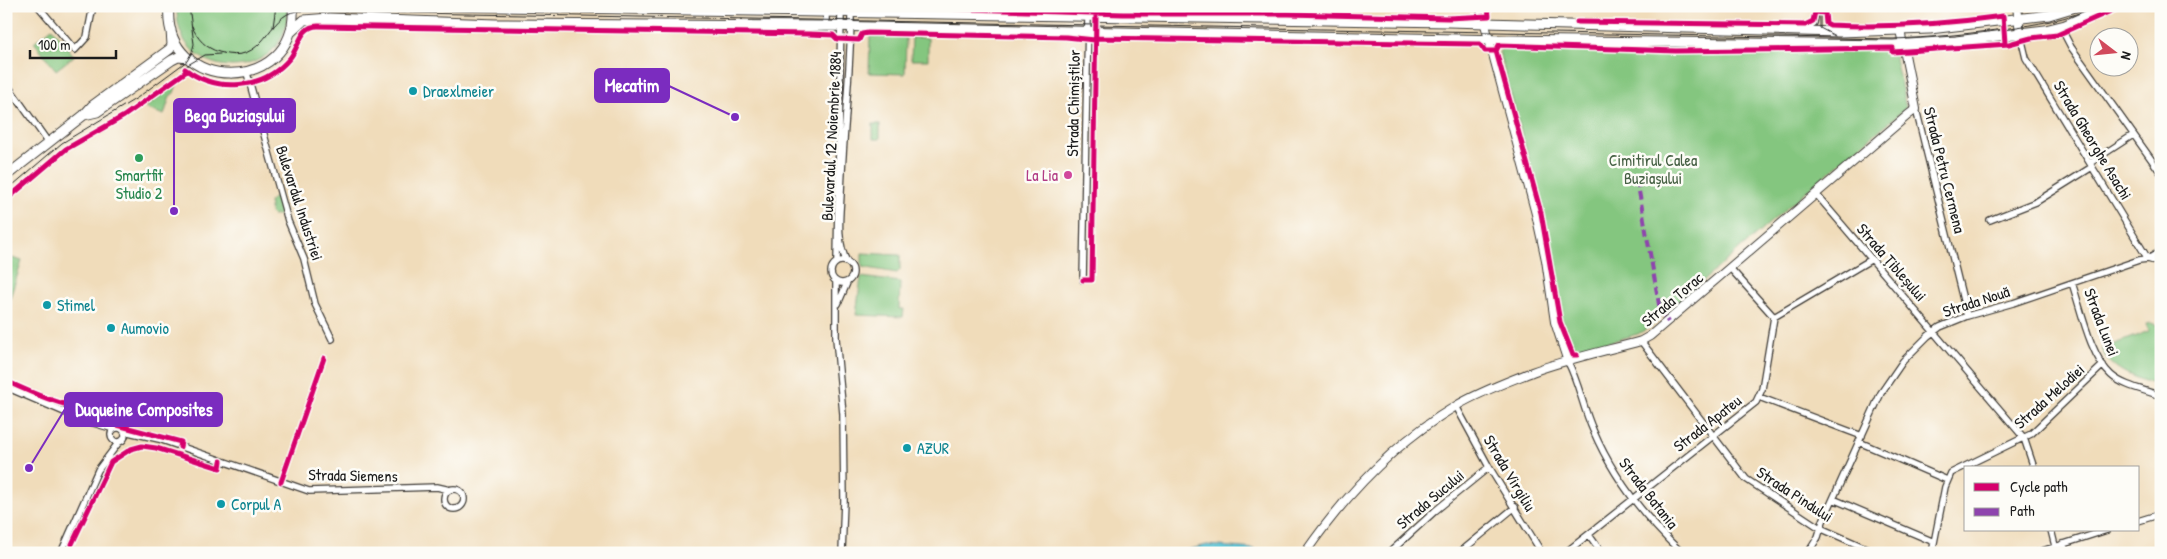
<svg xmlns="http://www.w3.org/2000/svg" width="2167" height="559" font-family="'Patrick Hand',sans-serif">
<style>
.green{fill:#84c67f;stroke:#50714e}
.water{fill:#5bc4d6;stroke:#3c7079}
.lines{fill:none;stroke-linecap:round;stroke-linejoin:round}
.minor-casing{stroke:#3c3934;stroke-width:8}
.tertiary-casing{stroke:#3c3934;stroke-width:10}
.primary-casing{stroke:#3c3934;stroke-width:11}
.minor{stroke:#fff;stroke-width:5.5}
.tertiary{stroke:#fff;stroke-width:8}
.primary{stroke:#fff;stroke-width:9}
.tram{stroke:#1c1c1c;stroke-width:1}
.quiet{stroke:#8e44ad;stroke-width:4;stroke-dasharray:8 4;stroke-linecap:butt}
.cycleway-casing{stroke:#fdfcf7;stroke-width:8}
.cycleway{stroke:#d6006c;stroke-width:5}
.culture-dot{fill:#0f9aa8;stroke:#fdfcf7;stroke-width:2}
.leisure-dot{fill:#2e9e5b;stroke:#fdfcf7;stroke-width:2}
.hotel-dot{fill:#d1479c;stroke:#fdfcf7;stroke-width:2}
.labels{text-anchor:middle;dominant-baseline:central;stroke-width:5;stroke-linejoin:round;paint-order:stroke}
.culture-label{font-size:16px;fill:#0d838f;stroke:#fdfcf7;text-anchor:start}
.street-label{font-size:16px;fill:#1c1c1c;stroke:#fdfcf7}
.park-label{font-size:16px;fill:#466044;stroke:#fdfcf7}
.leisure-label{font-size:16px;fill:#27864d;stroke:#fdfcf7}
.hotel-label{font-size:16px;fill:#b23c85;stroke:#fdfcf7;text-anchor:end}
.leader{fill:none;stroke:#7b2cbf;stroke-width:2}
.callout-dot{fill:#7b2cbf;stroke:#fdfcf7;stroke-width:2}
.callout{fill:#7b2cbf;stroke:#7b2cbf;stroke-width:2}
.callout-label{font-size:18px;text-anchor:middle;font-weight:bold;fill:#fff}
</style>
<rect width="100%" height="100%" fill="#fdfcf7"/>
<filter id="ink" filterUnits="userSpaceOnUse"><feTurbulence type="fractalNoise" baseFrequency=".02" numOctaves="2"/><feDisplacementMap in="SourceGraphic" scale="10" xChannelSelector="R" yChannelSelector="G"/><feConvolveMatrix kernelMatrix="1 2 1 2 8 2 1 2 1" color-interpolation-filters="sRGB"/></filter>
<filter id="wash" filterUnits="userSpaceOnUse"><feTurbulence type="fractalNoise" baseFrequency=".0096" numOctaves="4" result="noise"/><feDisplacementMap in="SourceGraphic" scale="20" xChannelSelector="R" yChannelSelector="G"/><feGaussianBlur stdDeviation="1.12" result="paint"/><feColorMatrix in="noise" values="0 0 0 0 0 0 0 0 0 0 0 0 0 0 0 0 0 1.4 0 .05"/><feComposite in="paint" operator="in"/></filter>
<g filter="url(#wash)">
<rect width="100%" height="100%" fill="#f0dcba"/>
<path class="green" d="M177 6H287C293 85 173 87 177 6Z
M52 28 74 56 56 70 34 42Z
M870 36 906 37 905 74 869 73Z
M912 37 928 38V60H911Z
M1503 47 1677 53 1893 49 1906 108 1810 188 1650 327 1638 334 1573 352 1562 328 1543 210 1499 52Z
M178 81 174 93 170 96 164 115 145 108Z
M873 124H880V139H873Z
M276 196 281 212 279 215 273 216 271 214 269 202Z
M862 253 900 255V270L897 273 862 267Z
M6 256 22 261 6 310Z
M861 277 900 282 899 309H904L903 317 856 315Z
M2151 323 2161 326V387C2138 378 2113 373 2101 349L2149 331 2147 324Z"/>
<path class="water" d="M1207 545 1254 549 1265 553H1175Z"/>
</g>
<g filter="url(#ink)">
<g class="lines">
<g class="minor-casing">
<path id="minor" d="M38 6 75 50 87 37 93 6
M826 26V6
M2060 26 2071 47 2161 173
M1804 30 1814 23 1817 6
M2020 33 2026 58 2148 259
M247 73 288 221 304 259 315 304 332 339
M6 83 48 142
M1916 109 1967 316
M2090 163 2133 135
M1816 194 2024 438 2034 468
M1990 220 2036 202 2092 167
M2148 259 2161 251
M831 272a11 11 0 1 1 22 0a11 11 0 1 1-22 0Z
M837 262 841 12
M847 262C836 241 840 216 841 194 843 133 851 72 851 12
M1730 268 1774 317
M1083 280 1088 17
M836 282V338L843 414 844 501 842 553
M2072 283C2081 309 2090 356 2111 375 2123 386 2145 390 2161 396
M838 304 847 283
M1641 341 1746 479 1820 528 1877 553
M1568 362C1579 383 1583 408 1593 430 1613 477 1645 518 1682 553
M6 387 83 420 114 429
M1759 397 1862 436
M1456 406 1489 467 1542 553
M111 435a7 7 0 1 1 14 0a7 7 0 1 1-14 0Z
M124 431 159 439 309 491 437 487 450 490
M1859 442 1947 480
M444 499a10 10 0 1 1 20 0a10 10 0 1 1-20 0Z
M1833 499 1934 542
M2138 521 2161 514
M2051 530 2055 546
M1589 535 1602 553
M2062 544 2068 553
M61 553 98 470 119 442
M1389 553 1435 511 1489 467
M1459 553 1515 507
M1565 553 1756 402 1762 389 1774 317 1872 259
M1808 553 1818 537 1823 521 1881 393 1903 361 1928 336 1940 327 1967 316 2013 303 2139 260 2148 259 2161 263
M1932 553 1945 487 1951 473 2031 434 2103 365
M2036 553 2107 530"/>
</g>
<g class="tertiary-casing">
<path id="tertiary" d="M1480 6 1536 214 1546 260 1555 322 1568 362
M2017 6 2020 33
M1305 553C1346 494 1394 443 1456 406 1479 392 1507 382 1532 372 1567 359 1605 351 1641 341L1650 336 1908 115 1916 109 1900 30"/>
</g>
<g class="primary-casing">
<path id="primary" d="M169 6C161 95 299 96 293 6
M443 6 1448 22 1840 32 1930 29 2049 15 2079 6
M290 33 304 20 329 18 496 24 826 26 1505 40 1893 45 1956 41 2045 30 2065 25 2108 6
M84 115 97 112 172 60 178 57 189 58
M6 176 84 115 92 106 170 49 172 45 171 30"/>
</g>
<use href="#minor" class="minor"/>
<use href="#tertiary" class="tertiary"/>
<use href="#primary" class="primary"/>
<path class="tram" d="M1820 6V28L1835 36
M192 26C197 39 206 48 219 52 266 67 266 15 297 11L1892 39C1930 38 1966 34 2004 29 2037 24 2066 20 2097 6
M273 27 276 6
M186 66 205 55 220 54
M6 191 62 143 137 98 187 61 192 52 194 44 189 6"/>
<path class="quiet" d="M1637 180 1660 310 1668 322"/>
<g class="cycleway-casing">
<path id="cycleway" d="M872 6 1123 14H1288L1448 18 1489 16 1488 6
M1577 22 1805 25 1813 21 1815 12 1825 13 1826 23 1830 25C1888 28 1945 24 2003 16L2005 43
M1096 38 1476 44H1480L1485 51H1496
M1893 52 2009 44 2031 38 2057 35 2122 6
M185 69C217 93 263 90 290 58 300 46 300 26 318 26L809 34 833 35 837 39 859 40 862 34 868 33 1066 37 1095 40
M6 200 66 149 124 116 187 71
M1083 280H1092L1096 14
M1577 355H1573L1560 322 1541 213 1496 51 1499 45 1676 51 1893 48
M6 381C34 394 62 406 92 410L94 408 117 414 118 417 116 424
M86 409V416L91 418 181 442 180 447
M281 482 324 358
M72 544 111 462 131 449 142 446 156 448 220 468 221 461"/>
</g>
<use href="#cycleway" class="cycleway"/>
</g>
</g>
<g class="culture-dot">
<circle cx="413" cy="91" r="5"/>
<circle cx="47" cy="305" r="5"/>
<circle cx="111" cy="328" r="5"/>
<circle cx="907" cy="448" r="5"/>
<circle cx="221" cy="504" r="5"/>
</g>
<circle class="leisure-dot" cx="139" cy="158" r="5"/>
<circle class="hotel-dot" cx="1068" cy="175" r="5"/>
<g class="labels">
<g class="culture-label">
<text x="423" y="91">Draexlmeier</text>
<text x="57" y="305">Stimel</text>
<text x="121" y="328">Aumovio</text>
<text x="917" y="448">AZUR</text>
<text x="231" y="504">Corpul A</text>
</g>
<g class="street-label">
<text transform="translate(1073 103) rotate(-89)">Strada Chimiștilor</text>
<text transform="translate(831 136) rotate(-87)">Bulevardul 12 Noiembrie 1884</text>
<text transform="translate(2093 140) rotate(59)">Strada Gheorghe Asachi</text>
<text transform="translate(1945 170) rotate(76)">Strada Petru Cermena</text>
<text transform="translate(300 203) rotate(72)">Bulevardul Industriei</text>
<text transform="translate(1892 262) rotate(49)">Strada Țibleșului</text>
<text transform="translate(1672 299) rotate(-40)">Strada Torac</text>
<text transform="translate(1976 301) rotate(-18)">Strada Nouă</text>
<text transform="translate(2102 322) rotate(69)">Strada Lunei</text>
<text transform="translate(2049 396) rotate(-42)">Strada Melodiei</text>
<text transform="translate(1707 423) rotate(-38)">Strada Apateu</text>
<text transform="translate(1510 473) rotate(59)">Strada Virgiliu</text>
<text transform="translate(353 475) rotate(1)">Strada Siemens</text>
<text transform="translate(1649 493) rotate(52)">Strada Batania</text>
<text transform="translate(1795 494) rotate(33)">Strada Pindului</text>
<text transform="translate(1430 499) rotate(-40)">Strada Sucului</text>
</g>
<g class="park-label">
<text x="1653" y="160">Cimitirul Calea<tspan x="1653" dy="18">Buziașului</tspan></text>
</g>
<g class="leisure-label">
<text x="139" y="175">Smartfit<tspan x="139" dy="18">Studio 2</tspan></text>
</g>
<g class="hotel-label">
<text x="1058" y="175">La Lia</text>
</g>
</g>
<path class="leader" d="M735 117L669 86M174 211L174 116M29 468L65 409"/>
<g class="callout-dot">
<circle cx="735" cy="117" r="5"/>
<circle cx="174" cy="211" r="5"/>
<circle cx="29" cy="468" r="5"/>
</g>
<g class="callout">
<rect x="595" y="69" width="74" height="33" rx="5"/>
<rect x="174" y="99" width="121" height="33" rx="5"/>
<rect x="65" y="393" width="157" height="33" rx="5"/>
</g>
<g class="callout-label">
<text x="632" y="92">Mecatim</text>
<text x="235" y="122">Bega Buziașului</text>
<text x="144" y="416">Duqueine Composites</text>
</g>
<rect width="2167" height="559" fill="none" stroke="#fdfcf7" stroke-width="25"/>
<rect x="1964" y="466" width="175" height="65" fill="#fdfcf7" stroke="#a3a29f"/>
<rect x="1974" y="483" width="25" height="8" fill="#d6006c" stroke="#a3a29f"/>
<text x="2010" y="492" font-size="15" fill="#1c1c1c">Cycle path</text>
<rect x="1974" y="508" width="25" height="8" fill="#8e44ad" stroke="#a3a29f"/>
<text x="2010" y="516" font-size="15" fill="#1c1c1c">Path</text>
<g transform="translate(2114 52) rotate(106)"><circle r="24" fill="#fdfcf7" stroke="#a3a29f"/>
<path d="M0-4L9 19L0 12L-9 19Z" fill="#d1495b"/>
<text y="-8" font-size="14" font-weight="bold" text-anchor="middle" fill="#1c1c1c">N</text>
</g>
<path d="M30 50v8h86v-8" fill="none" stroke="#1c1c1c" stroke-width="2.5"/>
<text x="38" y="50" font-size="15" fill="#1c1c1c" stroke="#fdfcf7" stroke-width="4" paint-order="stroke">100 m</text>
</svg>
